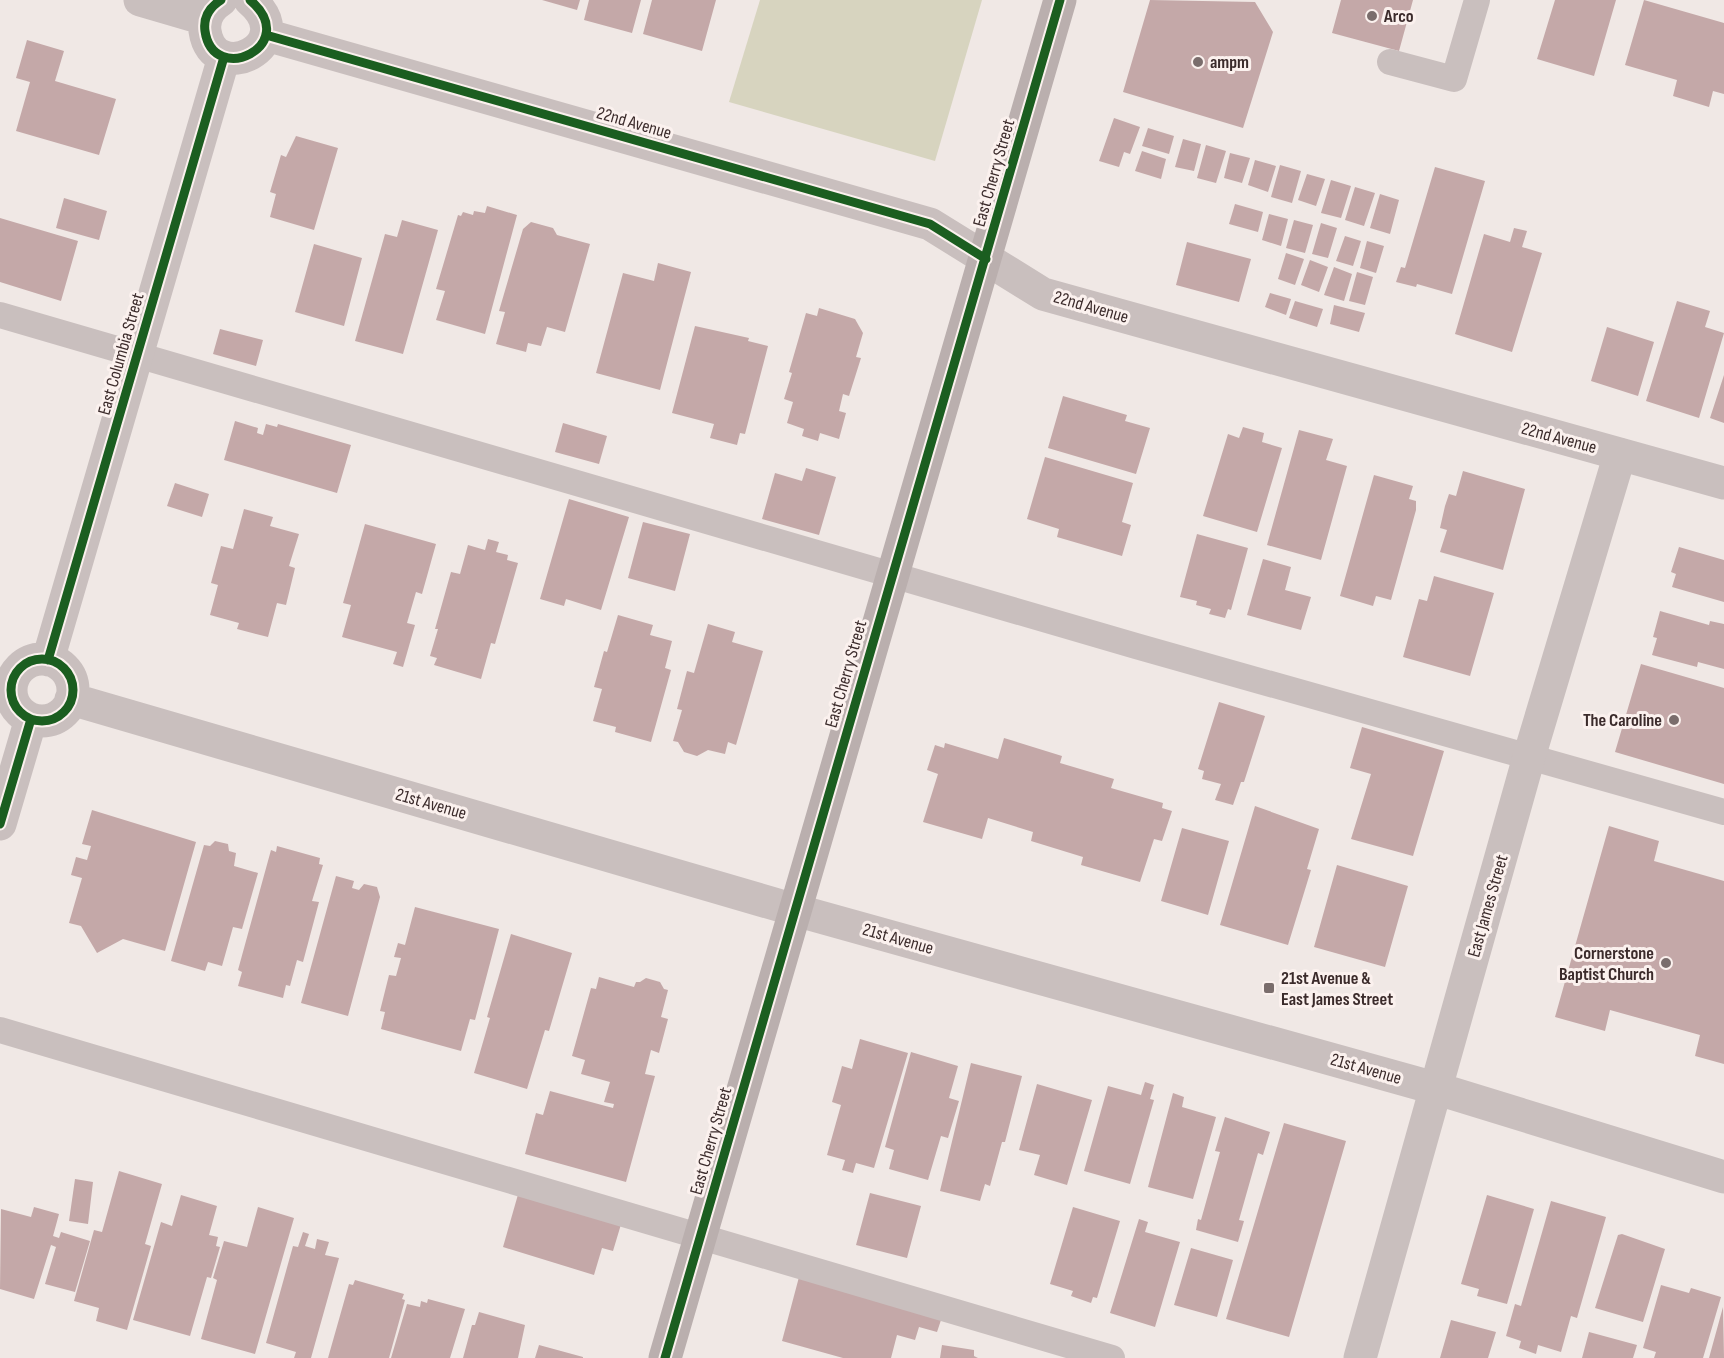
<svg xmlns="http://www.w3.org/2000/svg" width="1724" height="1358" font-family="'Sofia Sans Condensed',sans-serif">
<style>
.green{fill:#d7d4bf}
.building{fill:#c4a8a8}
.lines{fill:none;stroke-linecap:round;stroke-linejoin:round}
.lane{stroke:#c9bfbe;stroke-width:26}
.street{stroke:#c9bfbe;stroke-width:33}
.secondary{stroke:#baafae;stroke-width:33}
.cycleway-casing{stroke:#fbf1ee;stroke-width:13}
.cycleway{stroke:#1b5e20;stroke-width:9}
.poi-dot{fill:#7a6d6c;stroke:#fbf1ee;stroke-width:2}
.labels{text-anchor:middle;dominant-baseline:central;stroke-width:6;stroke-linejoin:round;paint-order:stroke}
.poi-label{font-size:18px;font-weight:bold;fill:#3b2b2b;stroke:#fbf1ee;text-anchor:start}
.street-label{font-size:18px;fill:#3b2b2b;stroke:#fbf1ee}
</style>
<rect width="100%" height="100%" fill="#f0e8e5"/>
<path class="green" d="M760 0H982L935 161 729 102Z"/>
<path class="building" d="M542 0H580L577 10Z
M589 0H641L632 33 584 20Z
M652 0H716L702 51 643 34Z
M1150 0 1255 2 1273 32 1243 128 1123 92Z
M1341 0H1413L1399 51 1332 33Z
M1555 0H1616L1594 76 1537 59Z
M1644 0 1724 23V94L1713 91 1709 107 1673 96 1677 80 1625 65Z
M27 40 64 51 55 81 116 99 99 155 16 131 30 82 16 78Z
M1114 118 1140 127 1130 154 1124 152 1119 167 1099 161Z
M1148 128 1174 136 1169 154 1142 146Z
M296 136 338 148 314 230 270 217 276 194 270 192 281 155 286 157Z
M1183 139 1201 144 1194 171 1175 167Z
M1206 145 1226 151 1216 183 1197 178Z
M1142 151 1166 159 1161 179 1135 171Z
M1230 153 1250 158 1242 183 1224 178Z
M1255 160 1276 166 1268 192 1248 185Z
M1280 165 1301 171 1292 203 1271 197Z
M1435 167 1485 181 1452 294 1417 284 1416 287 1396 282 1401 267 1405 268Z
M1307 174 1325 179 1316 206 1298 200Z
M1331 180 1351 186 1341 218 1321 213Z
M1355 187 1375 193 1364 226 1345 220Z
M1380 194 1399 200 1390 234 1370 228Z
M64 198 107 211 99 240 56 228Z
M1235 204 1263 212 1258 232 1229 224Z
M487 206 517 215 485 334 436 320 445 291 436 289 458 215 461 216 463 212 473 215 474 211 485 213Z
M1269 214 1288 219 1281 246 1262 240Z
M0 218 78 241 61 301 0 282Z
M402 220 438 230 403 354 355 341 385 234 397 237Z
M1294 220 1313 225 1305 253 1286 248Z
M531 222 553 228 557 235 590 244 565 332 547 327 541 346 528 343 526 352 496 344 505 312 499 311 523 229Z
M1321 223 1337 228 1328 258 1312 254Z
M1514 228 1527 231 1522 247 1542 253 1512 352 1455 334 1484 234 1510 242Z
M1345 236 1361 241 1353 266 1336 261Z
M1367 241 1384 246 1376 273 1360 268Z
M1187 242 1251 259 1239 302 1176 285Z
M314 244 362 258 344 326 295 312Z
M1286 253 1304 259 1295 285 1278 279Z
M1310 260 1328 267 1319 292 1301 285Z
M658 263 691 272 660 390 596 373 623 273 654 281Z
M1334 267 1352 274 1344 301 1324 295Z
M1357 272 1373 277 1365 305 1349 301Z
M1270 293 1291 299 1286 315 1265 307Z
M1295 301 1323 309 1317 327 1289 318Z
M1677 301 1710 311 1705 327 1724 333 1699 418 1646 401Z
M1334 305 1365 313 1359 332 1330 324Z
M819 308 855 319 863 333 856 357 861 358 849 396 843 394 839 411 846 413 839 439 820 433 818 441 802 436 804 429 787 423 793 402 784 399 792 373 789 372 806 313 817 316Z
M695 326 749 338 748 341 768 346 745 434 740 433 737 445 710 438 714 424 672 413Z
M1607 327 1654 342 1638 396 1591 381Z
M220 329 263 340 256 366 213 354Z
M1724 375V423L1710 418Z
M1063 396 1127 415 1125 421 1150 428 1136 474 1048 448Z
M235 421 258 428 257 433 263 435 266 424 277 427 278 424 351 445 337 493 224 460Z
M563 423 607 436 599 464 555 452Z
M1243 427 1264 433 1262 442 1282 448 1257 532 1203 516 1228 434 1239 438Z
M1299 430 1333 439 1326 460 1347 466 1321 560 1267 545Z
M1045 457 1133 483 1122 522 1131 525 1122 556 1057 537 1059 529 1027 519Z
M806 468 836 477 819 535 762 519 775 473 802 481Z
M1463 471 1525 489 1503 570 1440 552 1447 530 1440 528 1445 506 1449 494 1456 496Z
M1374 475 1413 486 1409 499 1416 501V510L1391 600 1376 596 1373 606 1340 596Z
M175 483 209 494 202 517 167 506Z
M569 499 629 517 601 610 566 599 564 606 540 599Z
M244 509 273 517 270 526 299 534 289 566 295 568 286 605 277 603 268 637 237 629 239 623 210 615 218 585 211 583 221 546 233 549Z
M643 522 690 534 675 591 628 578Z
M365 524 436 544 422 594 416 592 407 623 415 625 403 667 393 664 397 652 342 637 351 605 343 603Z
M1197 534 1248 548 1231 610 1228 609 1225 618 1209 614 1211 609 1196 605 1197 601 1180 597Z
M488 539 499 542 496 552 508 555 507 560 518 563 495 644 491 643 481 679 434 665 437 658 430 656 438 629H435L451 572 460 574 468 545 485 550Z
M1679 547 1724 560V602L1672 587 1676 574 1671 572Z
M1263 559 1291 567 1285 590 1311 597 1301 630 1247 615Z
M1434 576 1494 593 1470 676 1403 657 1419 599 1427 601Z
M1660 611 1709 625 1710 621 1724 624V669L1698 662 1697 667 1652 655 1657 638 1653 637Z
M618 615 653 625 650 635 672 641 665 668 671 670 651 742 615 732 616 727 593 721 602 689 594 687 604 651 607 652Z
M708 624 735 632 732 642 763 651 736 745 728 742 725 754 708 750 697 756 684 752 678 742 673 741 682 710 677 709 687 671 694 673Z
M1641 664 1724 688V784L1615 752Z
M1219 702 1265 716 1244 782H1241L1233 805 1215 800 1221 784 1202 779 1204 771 1198 769Z
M1362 727 1444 751 1413 856 1351 839 1371 774 1350 768Z
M1004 738 1062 756 1060 763 1114 779 1111 788 1163 803 1162 808 1172 811 1162 841 1154 839 1140 882 1081 865 1083 857 1031 841 1033 832 988 818 982 839 923 822 938 774 927 770 935 745 944 748 945 743 998 759Z
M1255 806 1319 829 1307 869 1311 870 1288 945 1220 925Z
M92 810 196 842 165 951 123 939 97 953 81 926 69 923 82 878 71 875 76 857 87 860 91 846 82 844Z
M1609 826 1659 841 1654 861 1724 881V1064L1695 1056 1700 1035 1610 1010 1605 1031 1555 1017Z
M1182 828 1229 841 1208 915 1161 901Z
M215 841 228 844 229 851 236 853 234 866 258 873 242 929 233 927 222 966 208 962 205 971 171 961 204 845 210 846Z
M277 846 320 858 319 864 323 865 312 901 319 902 303 962 297 960 290 986 286 985 283 998 238 986 242 972 238 970 271 850 276 852Z
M1337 865 1408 886 1385 967 1314 947Z
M336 876 354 881 352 888 359 890 364 884 377 887 380 897 348 1016 301 1003Z
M415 907 499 929 475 1020 470 1019 461 1051 381 1029 385 1012 380 1011 389 975 396 976 401 958 394 957 398 943 405 945Z
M511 934 572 953 549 1031 545 1030 527 1089 474 1073 490 1018 487 1017Z
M599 977 634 987 636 982H640L646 978 660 982 664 989 668 990 661 1017 668 1019 659 1053 651 1050 645 1074 655 1076 626 1182 525 1154 536 1113 543 1115 550 1091 613 1108 614 1104 604 1102 610 1082 581 1074 585 1060 572 1056 591 988 596 989Z
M860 1039 908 1053 874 1168 856 1163 853 1173 842 1170 845 1160 827 1155 841 1105 832 1102 842 1066 852 1069Z
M911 1052 958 1066 949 1098 959 1101 948 1138 941 1136 928 1180 889 1169 894 1150 885 1147Z
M971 1063 1022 1076 1005 1142H1002L990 1186 985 1184 980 1201 940 1191Z
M1145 1082 1154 1085 1150 1099 1154 1100 1130 1184 1084 1171 1108 1086 1141 1095Z
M1037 1084 1092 1100 1067 1185 1034 1175 1040 1155 1019 1150Z
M1173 1093 1184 1097 1182 1107 1216 1117 1193 1199 1148 1187Z
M1225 1117 1270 1132 1263 1155 1258 1153 1239 1220 1244 1221 1238 1242 1196 1230 1198 1219 1201 1220 1220 1152 1215 1151Z
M1284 1123 1346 1141 1289 1337 1226 1319Z
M119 1171 162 1184 145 1244 151 1246 127 1330 96 1321 99 1308 74 1301 94 1230 102 1232Z
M75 1179 93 1182 88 1224 69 1221Z
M519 1191 622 1221 613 1251 602 1248 594 1275 503 1247Z
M870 1193 921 1206 907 1258 856 1245Z
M181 1195 217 1206 209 1235 218 1237 216 1246 220 1247 211 1278 207 1277 190 1336 133 1320 161 1222 172 1226Z
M1487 1195 1534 1209 1507 1304 1477 1296 1479 1289 1461 1284Z
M1551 1201 1606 1217 1577 1318 1571 1316 1561 1352 1538 1345 1536 1354 1519 1348 1521 1341 1506 1336 1515 1304 1521 1306Z
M34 1207 59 1214 53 1236 59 1238 61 1232 90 1241 75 1292 45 1284 56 1247 51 1245 34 1299 0 1289 1 1209 31 1217Z
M258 1207 294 1218 255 1354 201 1339 217 1280 213 1278 224 1241 247 1247Z
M1073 1207 1120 1221 1097 1298 1093 1297 1091 1303 1071 1296 1073 1291 1050 1284Z
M1139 1219 1148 1222 1145 1232 1180 1242 1155 1327 1110 1313Z
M303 1232 309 1234 305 1246 315 1249 317 1239 329 1242 325 1255 339 1258 311 1358H294L296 1352 266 1343 293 1246 298 1247Z
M1622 1234 1665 1249 1643 1322 1595 1308 1618 1235Z
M1191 1248 1233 1260 1217 1317 1174 1305Z
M799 1277 942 1317 937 1332 919 1327 915 1340 897 1335 891 1358H843L782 1341Z
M355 1280 404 1294 402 1299 405 1300 389 1358H328L349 1284 353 1285Z
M1661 1285 1689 1293 1691 1288 1721 1297 1703 1358H1654L1656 1352 1643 1348Z
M428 1299 465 1309 450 1358H391L407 1304 420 1307 421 1301 427 1303Z
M1723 1307 1724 1358H1709Z
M479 1312 525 1325 518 1358H463L472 1325H475Z
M1451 1320 1496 1332 1488 1358H1440Z
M1589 1332 1637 1345 1633 1358H1582Z
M539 1345 583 1357V1358H535Z
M942 1345 974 1350V1356L978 1358H940Z"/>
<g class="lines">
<path class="lane" d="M1390 62 1454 79 1477 0
M0 315 1136 646 1724 812
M0 1030 1112 1358"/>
<path class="street" d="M140 0 205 19
M221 0C210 7 203 17 205 31 213 88 303 45 250 0
M266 35 930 224 1043 294 1724 483
M11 690a31 31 0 1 1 62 0a31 31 0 1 1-62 0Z
M48 660 224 57
M71 699 795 910 1438 1089 1724 1177
M0 824 31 719
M1360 1358 1529 757 1620 454"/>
<path class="secondary" d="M665 1358 1060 0"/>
<g class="cycleway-casing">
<path id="cycleway" d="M221 0C210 7 203 17 205 31 213 88 303 45 250 0
M266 35 909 218 930 224 986 259
M11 690a31 31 0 1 1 62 0a31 31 0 1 1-62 0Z
M48 660 224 57
M0 824 31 719
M665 1358 1060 0"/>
</g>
<use href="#cycleway" class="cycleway"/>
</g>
<g class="poi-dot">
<circle cx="1372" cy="16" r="6"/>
<circle cx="1198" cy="62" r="6"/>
<circle cx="1674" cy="720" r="6"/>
<circle cx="1666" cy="963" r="6"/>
<rect x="1263" y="982" width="12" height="12" rx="3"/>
</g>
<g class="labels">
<g class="poi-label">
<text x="1384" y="16">Arco</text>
<text x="1210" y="62">ampm</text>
<text x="1662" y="720" text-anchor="end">The Caroline</text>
<text x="1654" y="953" text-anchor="end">Cornerstone<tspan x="1654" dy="21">Baptist Church</tspan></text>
<text x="1281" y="978">21st Avenue &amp;<tspan x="1281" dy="21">East James Street</tspan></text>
</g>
<g class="street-label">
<text transform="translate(634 123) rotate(16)">22nd Avenue</text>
<text transform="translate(994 173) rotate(-74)">East Cherry Street</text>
<text transform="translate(1091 307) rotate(16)">22nd Avenue</text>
<text transform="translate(121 354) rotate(-74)">East Columbia Street</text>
<text transform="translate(1559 438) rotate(15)">22nd Avenue</text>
<text transform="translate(846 674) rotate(-74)">East Cherry Street</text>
<text transform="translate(431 804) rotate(16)">21st Avenue</text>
<text transform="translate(1488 906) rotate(-74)">East James Street</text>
<text transform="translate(898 939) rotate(16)">21st Avenue</text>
<text transform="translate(1366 1069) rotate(16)">21st Avenue</text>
<text transform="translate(711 1141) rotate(-74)">East Cherry Street</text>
</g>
</g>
</svg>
